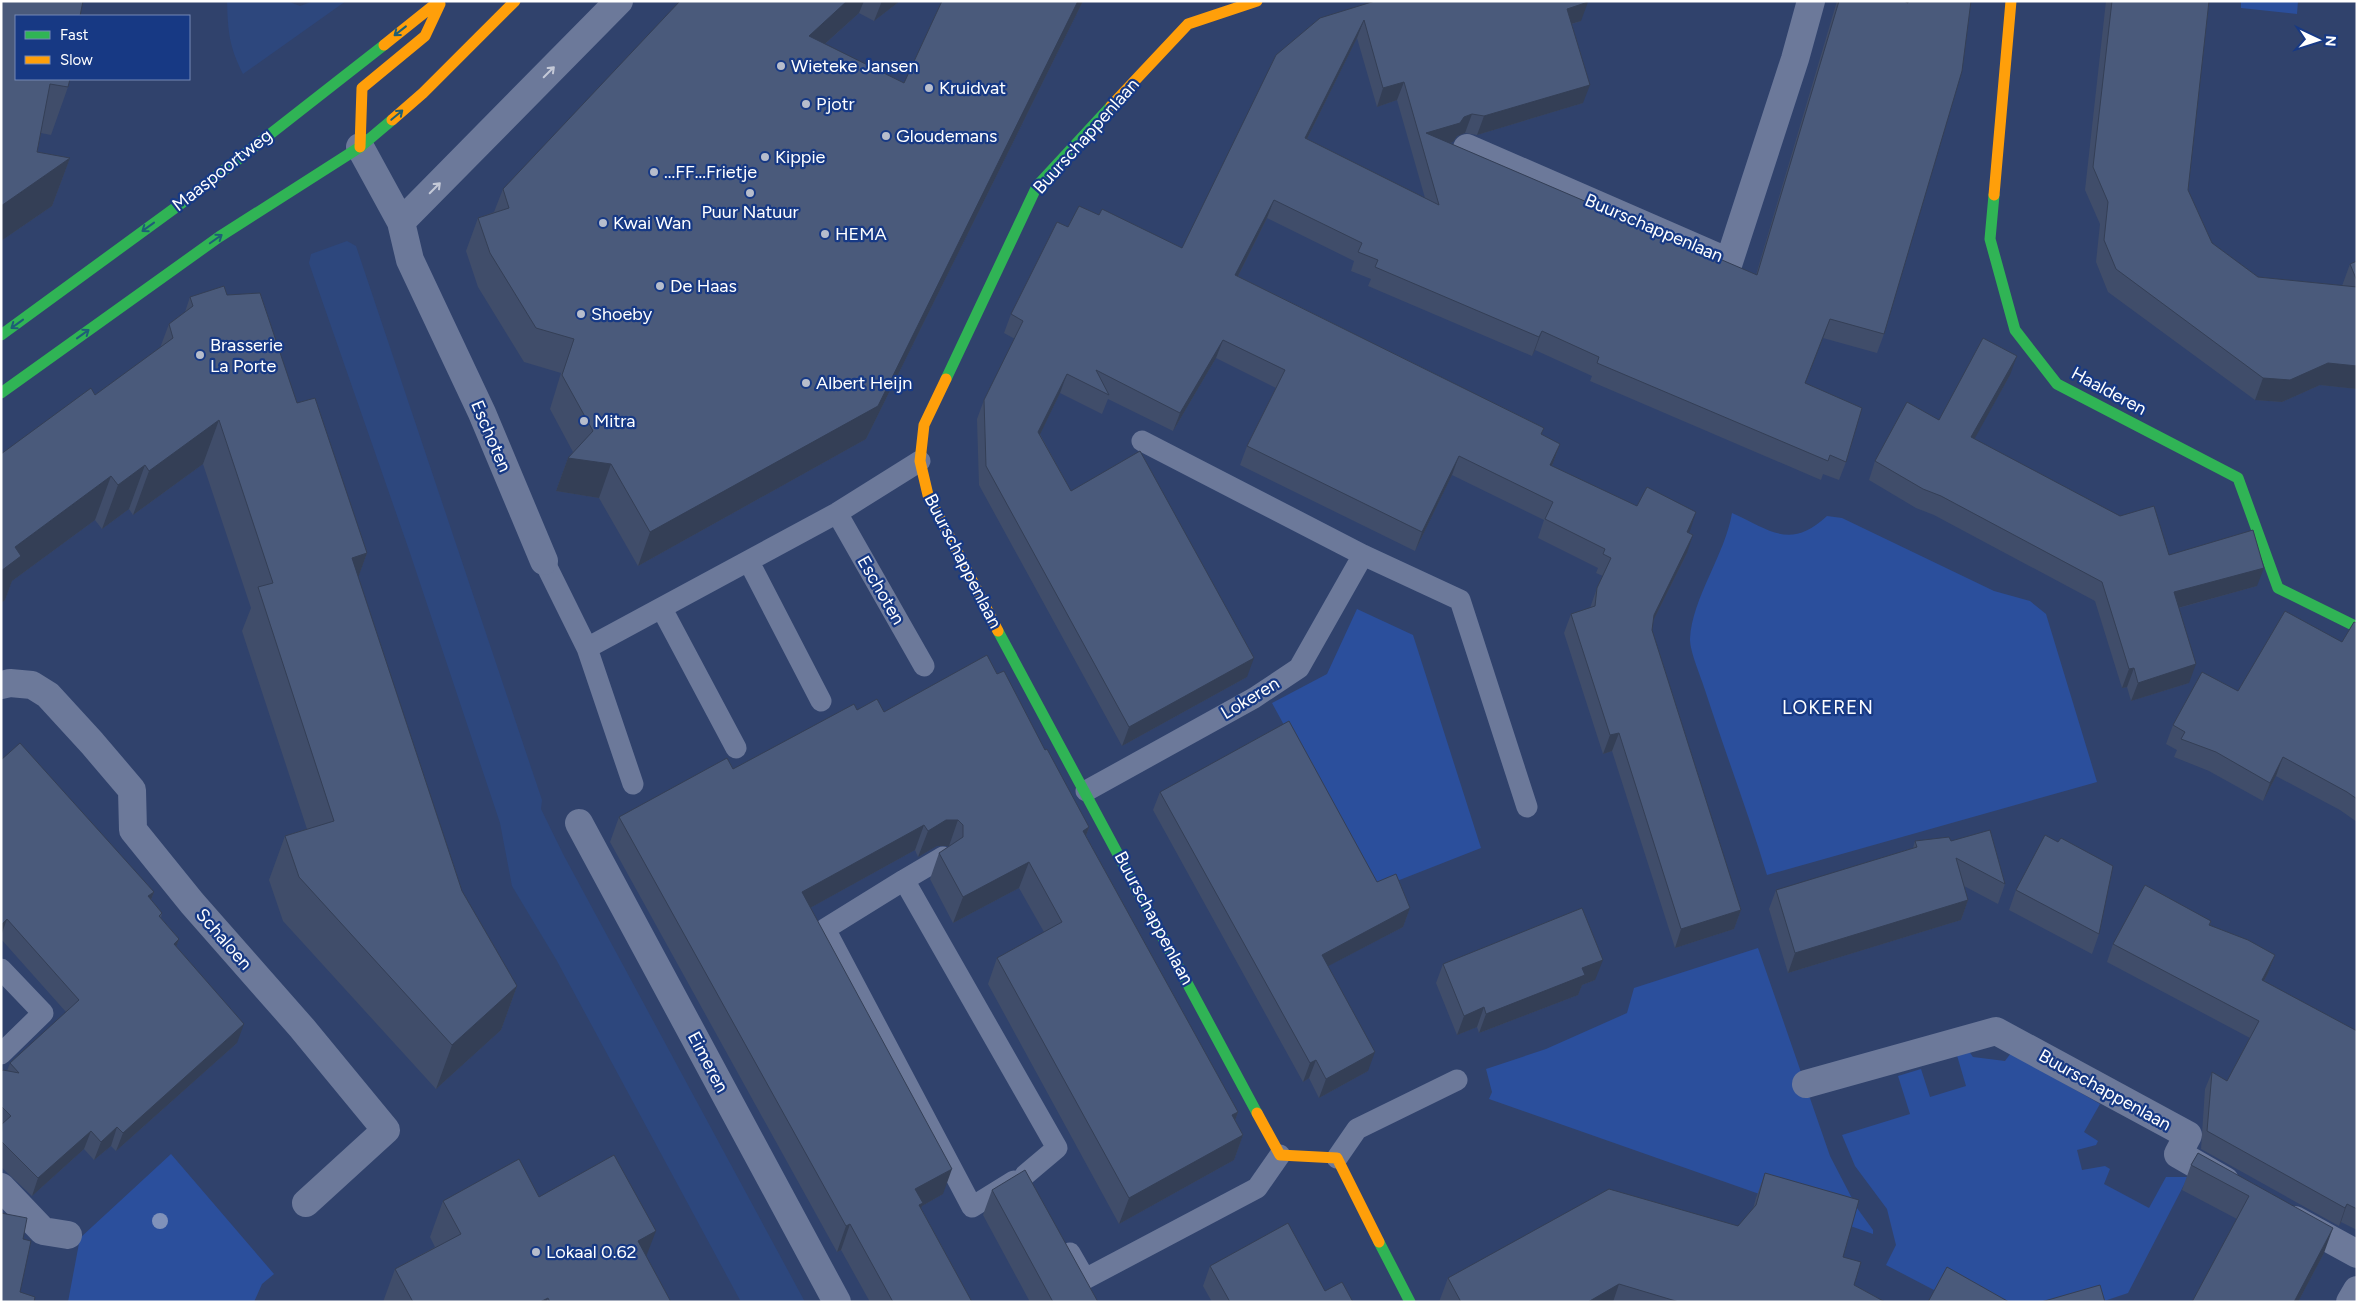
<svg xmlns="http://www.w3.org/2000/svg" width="2358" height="1303" font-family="Figtree,sans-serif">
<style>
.green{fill:#2b4f9c}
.water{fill:#2d477d}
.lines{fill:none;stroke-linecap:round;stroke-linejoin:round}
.lane{stroke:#6c799a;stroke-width:21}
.street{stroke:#6c799a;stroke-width:28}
.fast{stroke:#30b455;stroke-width:11}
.slow{stroke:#ff9f0a;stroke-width:11}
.tree{fill:#8092ba}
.wall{fill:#404d6a;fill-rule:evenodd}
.shaded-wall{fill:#343f56}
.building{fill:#4a5a7b;stroke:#343f56;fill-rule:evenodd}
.oneway{stroke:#1e5e76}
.oneway2{stroke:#c4c9d7}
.poi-dot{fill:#b7bdcc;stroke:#173984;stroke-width:2}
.labels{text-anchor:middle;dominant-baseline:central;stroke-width:4.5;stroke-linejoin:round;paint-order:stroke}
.poi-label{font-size:18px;fill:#fff;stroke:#173984;text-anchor:start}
.street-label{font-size:18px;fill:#fff;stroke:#173984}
.neighbourhood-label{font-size:19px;letter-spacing:1px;fill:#fff;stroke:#173984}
</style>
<rect width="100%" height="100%" fill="#30426c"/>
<path class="green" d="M2241 1H2298L2297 14 2241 8Z
M1732 513C1772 531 1790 550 1827 516L1842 518 1994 591 2030 601 2046 614 2097 782 1767 875C1748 812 1725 752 1705 690 1701 677 1690 652 1690 639 1692 598 1725 555 1732 513Z
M1357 609 1413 635 1481 848 1374 890 1272 703 1327 674Z
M1758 948 1830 1156 1857 1208 1873 1230V1234L1489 1099 1492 1092 1486 1069 1546 1049 1627 1013 1634 988Z
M1968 1050 1973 1057 2005 1061 2011 1053 2100 1104 2084 1132 2098 1141 2096 1145 2077 1150 2082 1170 2105 1166 2110 1169 2104 1184 2149 1208 2166 1177H2188L2128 1293 2101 1302H1957L1886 1265 1896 1245 1887 1209 1855 1166 1842 1135 1910 1114 1898 1076 1921 1069 1930 1097 1966 1086 1956 1052Z
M171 1154 274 1274 262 1284 254 1302H68L80 1238Z"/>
<path class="water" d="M227 1H287L300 6 314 1H346L243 74C229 46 228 32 227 1Z
M347 241 356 246 542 800 541 809 563 854 805 1302H741L557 961 512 886 500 823 409 550 309 263 311 254Z"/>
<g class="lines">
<path class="lane" d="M1142 441 1363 555 1460 600 1527 807
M837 513 924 666
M544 561 587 648 837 513 920 461
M749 562 821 701
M662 609 736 748
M587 648 633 784
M1086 791 1254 698 1299 668 1363 555
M904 880 943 857
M1 969 43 1013 1 1054
M1337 1158 1357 1129 1457 1080
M1014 1181 972 1207 825 929 904 880 1057 1148 1025 1175
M1070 1253 1085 1279 1257 1188 1280 1155"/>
<path class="street" d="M360 147 401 222 410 260 482 413 544 561
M1467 148 1729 262 1795 59 1811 1
M401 222 619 1
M1 685 10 683 32 685 48 695 92 743 132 790 133 830 192 903 302 1028 386 1130 306 1203
M579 823 837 1302
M1806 1084 1996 1031 2188 1135 2178 1154 2225 1181
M1 1187 43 1231 68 1235
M2295 1220 2357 1254
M2350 1302 2357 1290"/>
<path class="fast" d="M1994 195 1990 239 2015 330 2057 384 2238 478 2278 588 2357 627
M1 335 190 197 384 45
M946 379 1037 186 1111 106
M1 393 219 237 360 147 392 120
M998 631 1257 1113
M1379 1242 1410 1302"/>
<path class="slow" d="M384 45 439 1
M1111 106 1188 24 1257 1
M392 120 423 93 515 1
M360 147 362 88 425 36 440 4
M1994 195 2011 1
M946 379 924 425 920 461 928 495 998 631
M1257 1113 1280 1155 1337 1158 1379 1242"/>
</g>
<circle class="tree" cx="160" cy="1221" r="8"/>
<path class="wall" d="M1 1 80 16 68 87 51 135 41 133 37 152 70 158 52 206 1 241Z
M680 1H900L874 21 859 13 825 44 904 83 942 1H1083L866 439 638 566 599 498 556 491 568 458 573 452 550 409 561 373 524 362 478 287 466 251 478 218 494 212 503 189Z
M1837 1H1971L1884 334 1877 353 1823 338 1805 383 1846 462 1839 480 1823 474 1821 480 1590 381 1592 376 1535 350 1532 356 1368 286 1371 279 1351 271 1354 261 1267 218 1238 276 1544 428 1541 435 1560 444 1552 466 1689 532 1687 553 1653 621 1652 630 1741 910 1734 929 1675 948 1612 751 1603 754 1564 633 1571 614 1590 608 1597 588 1603 576 1596 573 1598 568 1538 538 1544 520 1452 475 1415 551 1240 465 1247 446 1276 388 1216 358 1173 431 1108 399 1102 414 1060 393 1040 434 1071 491 1247 677 1122 746 979 485 977 419 984 400 1015 339 1004 333 1011 314 1068 227 1099 215 1182 248 1320 18 1581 21 1572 24 1583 103 1477 135 1465 133 1457 136 1453 142 1449 143 1756 275ZM1357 38 1377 107 1397 100 1425 198 1307 139Z
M2106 1H2209L2188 190 2212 243 2258 277 2342 286 2350 264 2357 261V389L2320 385 2282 402 2255 400 2108 292 2096 262 2100 224 2085 190Z
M227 295 297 403 367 553 358 577 462 891 517 986 501 1030 436 1089 283 921 269 880 285 836 307 829 242 631 251 608 203 464 133 515 129 509 102 529 95 520 12 581 5 600 1 603 95 395 160 348 169 324 185 312 190 297Z
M2010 375 1974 439 2169 555 2257 586 2179 608 2189 683 2131 701 2127 687 2122 688 2095 601 1934 515 1916 508 1869 480 1875 461Z
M2357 623V822L2340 810 2276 776 2263 801 2209 771 2174 757 2177 750 2166 744 2173 725 2238 691 2342 642Z
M997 674 1045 750 1089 827 1086 836 1238 1112 1235 1121 1243 1135 1234 1160 1119 1224 988 984 997 958 1044 932 1019 888 953 923 930 879 939 853 949 847V846H937L918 857 915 850 810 908 943 1194 922 1206 921 1208 972 1302H870L841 1250 837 1252 610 842 619 817 733 769 857 710 884 712Z
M1 760 154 892 151 900 162 913 161 918 179 939 176 947 237 1043 116 1151 111 1146 94 1160 84 1149 32 1196 1 1167V1072L7 1071 10 1063 66 1012 1 939Z
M1160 792 1410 908 1403 927 1328 966 1368 1071 1319 1098 1309 1078 1303 1082 1153 810Z
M1915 841H1951L2005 884 1998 904 1964 886 1968 900 1961 920 1788 973 1769 909 1776 890 1913 848Z
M2058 842 2099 934 2092 954 2009 910 2016 890Z
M2211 921 2210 925 2275 955 2268 973 2264 981 2357 1031V1230L2341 1222 2339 1226 2201 1149 2205 1089 2212 1072 2227 1081 2250 1038 2107 962 2113 944Z
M1443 964 1595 980 1582 985 1578 995 1479 1033 1477 1027 1457 1035 1436 983Z
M2198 1153 2324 1253 2298 1302H2192L2237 1219 2182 1190 2191 1165Z
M1765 1173 1843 1257 1854 1285 1885 1302H1439L1448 1278 1738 1226 1753 1209 1756 1198Z
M992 1190 1098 1302H1030L983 1215Z
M539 1197 646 1256 671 1302H383L395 1269 435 1247 430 1237 443 1201Z
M1210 1266 1325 1291 1353 1302H1212L1203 1286Z"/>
<path class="shaded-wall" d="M847 1H864L859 13 797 69 809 36Z
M882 1H900L874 21Z
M1078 1H1083L866 439 638 566 650 532Z
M1588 2 1581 21 1561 27 1567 9Z
M1364 20 1357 38 1298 157 1305 138Z
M1404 82 1397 100 1377 107 1383 88Z
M1590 85 1583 103 1477 135 1484 116Z
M1472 114 1465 133 1457 136 1453 142 1423 150 1426 133Z
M70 158 52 206 1 241V206Z
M1274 200 1267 218 1229 294 1235 275Z
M1830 319 1823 338 1798 402 1805 383Z
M1542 331 1535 350 1532 356 1539 337Z
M1223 340 1216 358 1173 431 1180 413Z
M2017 356 2010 375 1965 456 1971 437Z
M2328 363 2357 366V389L2320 385 2282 402 2255 400 2263 378Z
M1067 374 1060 393 1032 451 1038 432Z
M219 420 203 464 133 515 149 471Z
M1560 444 1553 463 1543 484 1550 465Z
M1459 456 1452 475 1415 551 1422 532Z
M568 458 611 464 599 498 556 491Z
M145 465 129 509 102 529 118 485Z
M111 476 95 520 12 581 5 600 1 603V571L15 547Z
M1696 512 1690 531 1680 550 1687 532Z
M1693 535 1687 553 1647 633 1654 615Z
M367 553 351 597 352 558Z
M2264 568 2257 586 2167 611 2174 592Z
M1254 658 1247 677 1122 746 1129 727Z
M2196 664 2189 683 2131 701 2138 683Z
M2134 668 2127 687 2122 688 2129 669Z
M1619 733 1612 751 1603 754 1610 735Z
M2283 757 2276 776 2263 801 2270 783Z
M946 820H958L949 846H937L918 857 928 831Z
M924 825 915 850 792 918 802 892Z
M1089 827 1080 853 1083 831Z
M1029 862 1019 888 953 923 963 897Z
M154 892 147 910 148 896Z
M1968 900 1961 920 1788 973 1795 953Z
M1410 908 1403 927 1315 973 1322 955Z
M1741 910 1734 929 1675 948 1681 929Z
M7 919 1 936V925Z
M179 939 172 958 174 944Z
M2275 955 2268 973 2255 998 2262 980Z
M1603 960 1595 980 1582 985 1578 995 1479 1033 1486 1014 1582 968Z
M517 986 501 1030 436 1089 452 1045Z
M1484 1007 1477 1027 1457 1035 1464 1016Z
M244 1024 237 1043 116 1151 123 1133Z
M1375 1052 1368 1071 1319 1098 1326 1079Z
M1316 1060 1309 1078 1303 1082 1310 1063Z
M1238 1112 1229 1138 1232 1115Z
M117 1127 111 1146 94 1160 101 1142Z
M91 1131 84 1149 32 1196 38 1178Z
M1243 1135 1234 1160 1119 1224 1129 1198Z
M952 1169 943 1194 922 1206 913 1229 915 1189Z
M2347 1204 2341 1222 2339 1226 2345 1208Z
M850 1224 841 1250 837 1252 846 1226Z
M2333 1228 2324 1253 2298 1302H2294Z
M656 1231 642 1267 638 1241Z
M1619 1284 1613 1302H1588Z
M548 1298 546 1302H540Z"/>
<path class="building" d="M1 1H83L80 16H16V79H70L68 87 50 84 37 152 70 158 1 206Z
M680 1H847L809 36 904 83 942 1H1078L878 406 650 532 611 464 568 458 593 431 562 375 574 339 536 328 490 253 478 218 509 208 503 189Z
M1375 1H1587L1588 2 1567 9 1590 85 1484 116 1472 114 1464 117 1460 123 1426 133 1757 275 1839 1H1904L1908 3V1H1971L1962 71 1884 334 1830 319 1805 383 1862 408 1846 462 1830 455 1828 461 1597 363 1599 357 1542 331 1539 337 1375 267 1378 260 1358 252 1362 243 1274 200 1235 275 1544 428 1541 434 1560 444 1550 465 1637 506 1647 487 1696 512 1687 532 1693 535 1654 615 1652 630 1741 910 1681 929 1619 733 1610 735 1571 614 1595 606 1597 588 1611 558 1603 554 1605 549 1545 519 1553 502 1459 456 1422 532 1247 446 1285 370 1223 340 1180 413 1096 370 1109 395 1067 374 1038 432 1071 491 1140 451 1254 658 1129 727 986 466 984 400 1023 321 1011 314 1057 222 1068 227 1079 206 1099 215 1102 209 1182 248 1276 55 1320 18ZM1364 20 1383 88 1404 82 1439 205 1305 138Z
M2112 1H2209L2188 190 2212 243 2258 277 2357 287V366L2328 363 2290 380 2263 378 2116 269 2104 240 2108 202 2093 167Z
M2357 261V281L2350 264Z
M224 286 227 295 260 293 297 403 315 398 367 553 352 558 462 891 517 986 452 1045 299 877 285 836 334 821 258 587 273 583 219 420 149 471 145 465 118 485 111 476 15 547 21 556 1 571V454L91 388 95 395 173 338 169 324 193 306 190 297Z
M1983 338 2017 356 1971 437 2120 516 2154 506 2169 555 2253 530 2264 568 2174 592 2196 664 2138 683 2134 668 2129 669 2102 582 1941 496 1923 489 1875 461 1907 402 1939 420Z
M2285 611 2342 642 2354 622 2357 623V799L2347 792 2283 757 2270 783 2216 752 2181 739 2185 732 2173 725 2202 672 2238 691Z
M987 655 997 674 1004 671 1045 750 1047 749 1089 827 1083 831 1238 1112 1232 1115 1243 1135 1129 1198 997 958 1062 922 1029 862 963 897 939 853 963 837V825L958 820H946L928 831 924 825 802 892 952 1169 915 1189 923 1203 919 1205 972 1302H893L850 1224 846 1226 619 817 727 758 733 769 854 704 857 710 877 699 884 712Z
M1289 721 1377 882 1396 874 1410 908 1322 955 1375 1052 1326 1079 1316 1060 1310 1063 1160 792Z
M20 743 154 892 148 896 162 913 159 916 179 939 174 944 244 1024 123 1133 117 1127 101 1142 91 1131 38 1178 1 1141 2 1124 11 1116 1 1106V1072L3 1070 19 1073 10 1063 79 1000 7 919 1 925V760Z
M1990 830 2005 884 1956 858 1968 900 1795 953 1776 890 1917 847 1915 841 1949 837 1951 841Z
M2045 835 2058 842 2061 838 2113 866 2099 934 2016 890Z
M2145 885 2211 921 2209 925 2248 940 2275 955 2262 980 2357 1031V1209L2347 1204 2345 1208 2207 1131 2212 1072 2227 1081 2259 1021 2113 944Z
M1582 908 1603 960 1582 968 1585 975 1486 1014 1484 1007 1464 1016 1443 964Z
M2198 1153 2333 1228 2294 1302H2192L2249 1196 2191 1165Z
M614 1155 656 1231 638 1241 671 1302H550L548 1298 540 1302H413L395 1269 461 1234 443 1201 519 1159 539 1197Z
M1025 1170 1098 1302H1053L992 1190Z
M1765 1173 1859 1200 1843 1257 1861 1262 1854 1285 1885 1302H1679L1619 1284 1588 1302H1461L1448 1278 1609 1189 1738 1226 1756 1205Z
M1 1213 27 1218 23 1239 31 1241 20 1292 35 1297 34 1302H1Z
M1288 1223 1325 1291 1342 1282 1353 1302H1230L1210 1266Z
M1947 1267 2009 1302H1928Z
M2100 1285 2105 1302H2041Z"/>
<defs><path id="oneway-shaft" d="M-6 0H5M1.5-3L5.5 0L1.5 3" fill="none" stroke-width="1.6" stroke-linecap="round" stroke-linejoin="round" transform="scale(1.25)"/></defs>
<g class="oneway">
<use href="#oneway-shaft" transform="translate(400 31) rotate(142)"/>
<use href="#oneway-shaft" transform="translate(397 115) rotate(-40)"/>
<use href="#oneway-shaft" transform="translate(148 227) rotate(144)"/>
<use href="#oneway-shaft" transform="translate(216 239) rotate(-35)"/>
<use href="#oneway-shaft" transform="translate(17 324) rotate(144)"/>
<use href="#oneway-shaft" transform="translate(83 334) rotate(-36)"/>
</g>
<g class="oneway2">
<use href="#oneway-shaft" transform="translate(549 72) rotate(-45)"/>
<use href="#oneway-shaft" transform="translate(435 188) rotate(-45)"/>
</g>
<g class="poi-dot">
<circle cx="781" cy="66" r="5"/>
<circle cx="929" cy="88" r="5"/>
<circle cx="806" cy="104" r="5"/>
<circle cx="886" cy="136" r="5"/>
<circle cx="765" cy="157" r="5"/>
<circle cx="654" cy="172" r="5"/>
<circle cx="750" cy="193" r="5"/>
<circle cx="603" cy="223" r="5"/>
<circle cx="825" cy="234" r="5"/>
<circle cx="660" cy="286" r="5"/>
<circle cx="581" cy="314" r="5"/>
<circle cx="200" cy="355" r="5"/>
<circle cx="806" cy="383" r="5"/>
<circle cx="584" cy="421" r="5"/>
<circle cx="536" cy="1252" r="5"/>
</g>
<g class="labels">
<g class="poi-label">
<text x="791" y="66">Wieteke Jansen</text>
<text x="939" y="88">Kruidvat</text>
<text x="816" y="104">Pjotr</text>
<text x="896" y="136">Gloudemans</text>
<text x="775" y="157">Kippie</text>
<text x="664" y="172">...FF...Frietje</text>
<text x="750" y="212" text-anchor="middle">Puur Natuur</text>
<text x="613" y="223">Kwai Wan</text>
<text x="835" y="234">HEMA</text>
<text x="670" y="286">De Haas</text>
<text x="591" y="314">Shoeby</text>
<text x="210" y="345">Brasserie<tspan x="210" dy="21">La Porte</tspan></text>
<text x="816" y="383">Albert Heijn</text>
<text x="594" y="421">Mitra</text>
<text x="546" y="1252">Lokaal 0.62</text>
</g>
<g class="street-label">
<text transform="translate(1086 136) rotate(-48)">Buurschappenlaan</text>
<text transform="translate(222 170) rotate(-38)">Maaspoortweg</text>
<text transform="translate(1654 228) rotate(23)">Buurschappenlaan</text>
<text transform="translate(2109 391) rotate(28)">Haalderen</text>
<text transform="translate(491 436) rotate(67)">Eschoten</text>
<text transform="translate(963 561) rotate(63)">Buurschappenlaan</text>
<text transform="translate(881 590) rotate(60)">Eschoten</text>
<text transform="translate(1250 698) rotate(-31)">Lokeren</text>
<text transform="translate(1154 918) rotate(62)">Buurschappenlaan</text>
<text transform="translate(224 939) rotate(49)">Schaloen</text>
<text transform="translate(708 1062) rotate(62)">Eimeren</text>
<text transform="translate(2105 1090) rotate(29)">Buurschappenlaan</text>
</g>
<g class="neighbourhood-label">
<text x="1828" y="707">LOKEREN</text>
</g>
</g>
<rect width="2358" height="1303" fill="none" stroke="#ffffff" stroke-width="5"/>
<rect x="15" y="15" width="175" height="65" fill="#173984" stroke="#7488b5"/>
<rect x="25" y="31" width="25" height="8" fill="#30b455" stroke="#7488b5"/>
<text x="60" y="40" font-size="15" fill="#ffffff">Fast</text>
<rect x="25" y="56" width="25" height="8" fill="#ff9f0a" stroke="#7488b5"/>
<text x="60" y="65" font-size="15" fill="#ffffff">Slow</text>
<g transform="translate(2318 40) rotate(94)" stroke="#173984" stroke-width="4" paint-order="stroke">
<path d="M0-4L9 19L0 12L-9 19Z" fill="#ffffff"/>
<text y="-8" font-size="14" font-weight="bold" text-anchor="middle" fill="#ffffff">N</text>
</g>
</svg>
